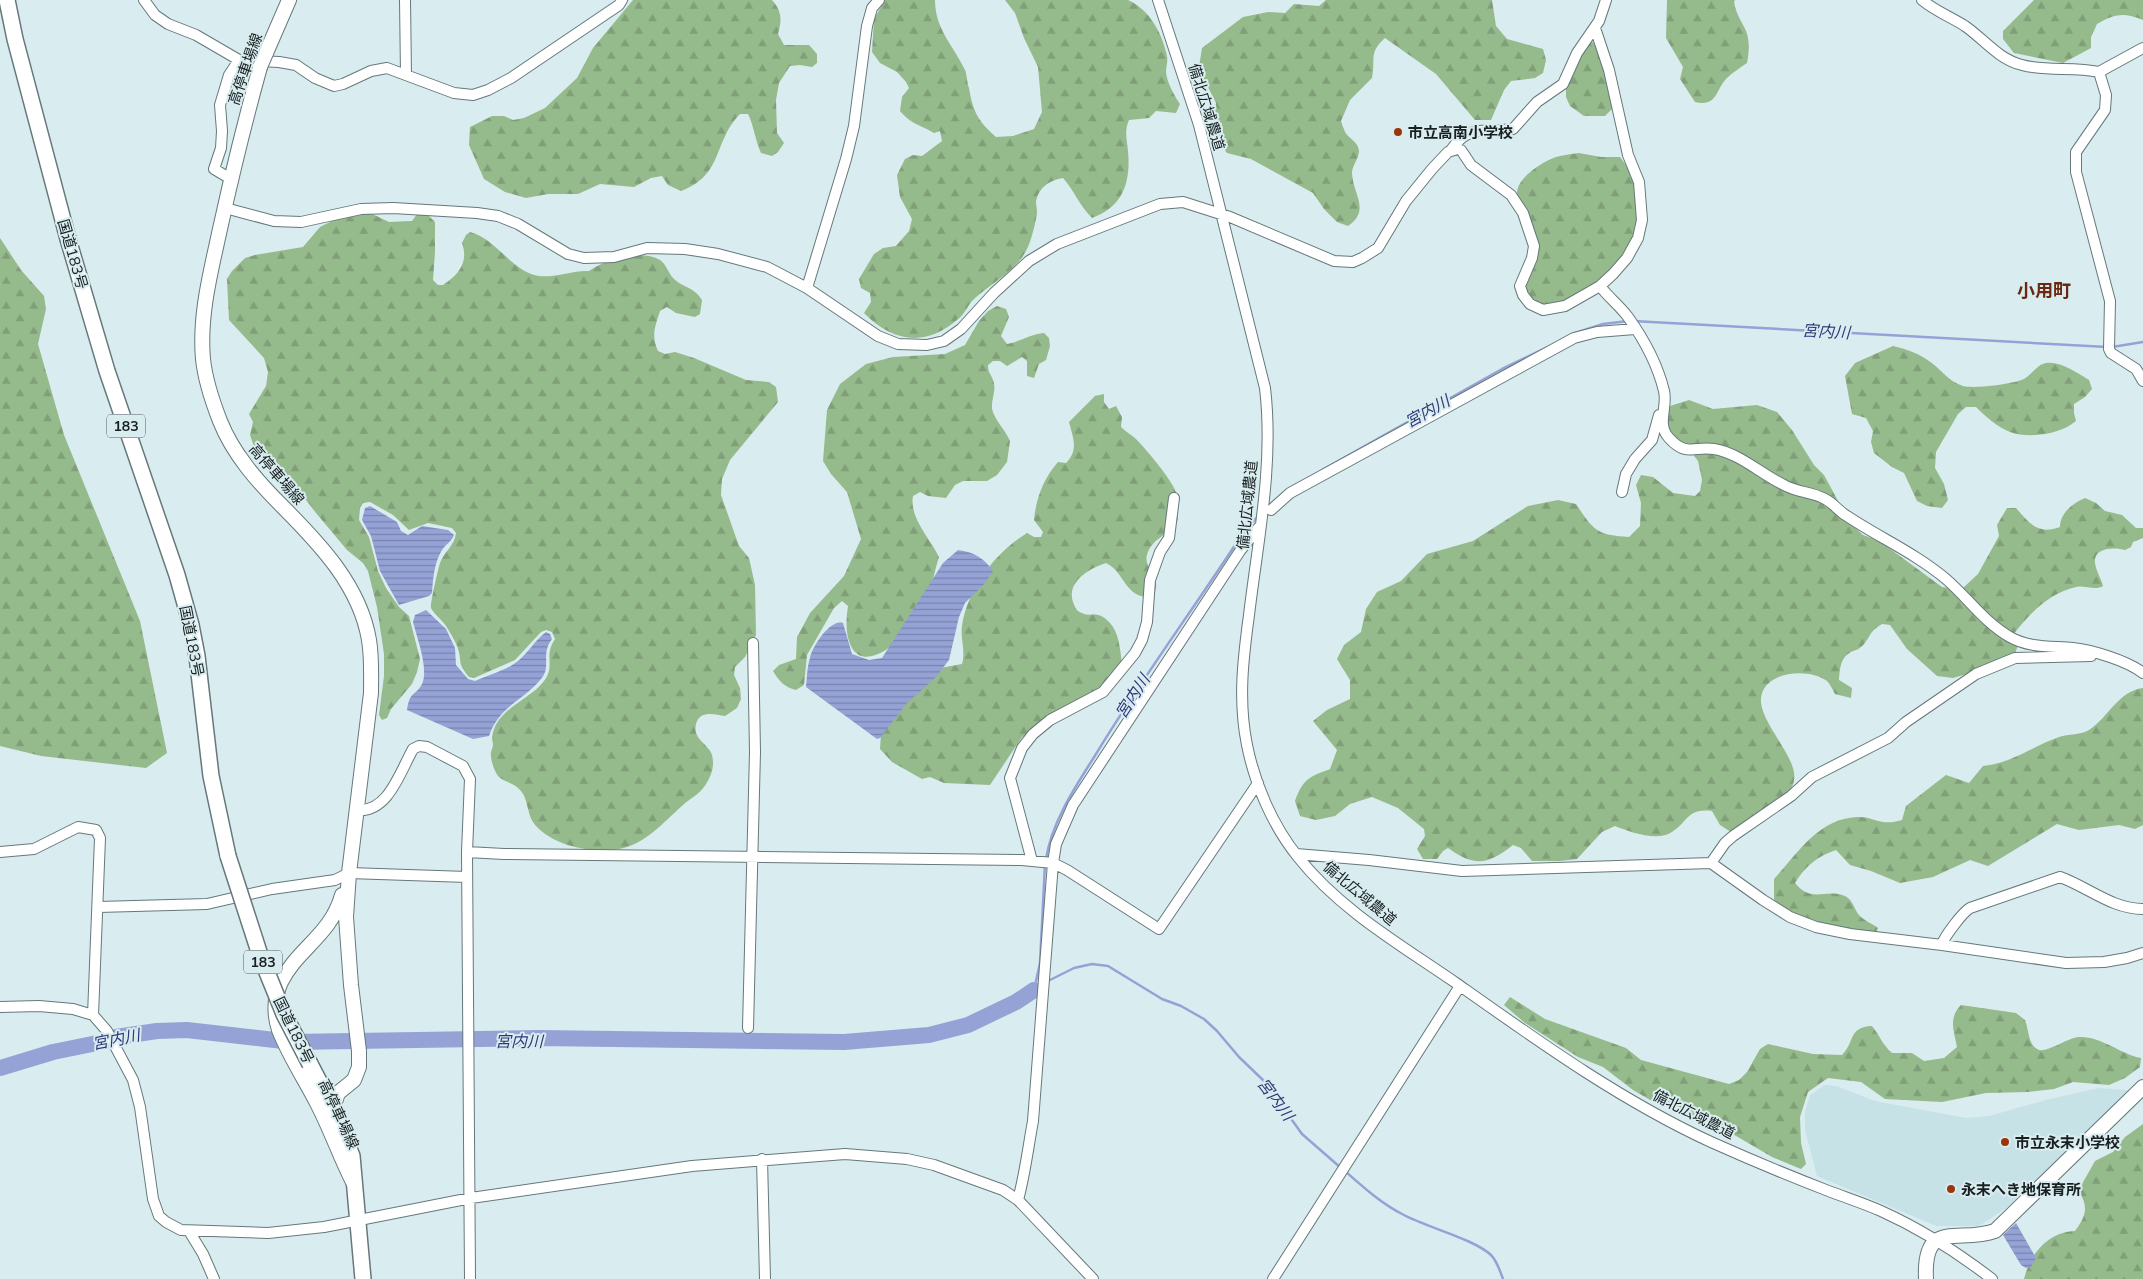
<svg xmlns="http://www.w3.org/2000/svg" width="2143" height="1279" font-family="Mulish,'Noto Sans JP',sans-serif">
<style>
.built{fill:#c6e2e6}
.forest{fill:url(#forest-firs)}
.water{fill:url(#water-rules)}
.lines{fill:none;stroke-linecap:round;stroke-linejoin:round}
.stream{stroke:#95a2d6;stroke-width:2.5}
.river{stroke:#95a2d6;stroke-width:16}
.minor-casing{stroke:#66787a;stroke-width:12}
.major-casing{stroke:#66787a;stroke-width:16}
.highway-casing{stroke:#66787a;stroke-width:18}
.minor{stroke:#fff;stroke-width:10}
.major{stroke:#fff;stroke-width:14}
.highway{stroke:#fff;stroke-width:15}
.major-bridge-casing{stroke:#66787a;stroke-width:16;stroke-linecap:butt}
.highway-bridge-casing{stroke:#66787a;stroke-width:18;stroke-linecap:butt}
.major-bridge{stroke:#fff;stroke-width:14}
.highway-bridge{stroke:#fff;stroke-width:15}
.poi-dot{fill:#9b350e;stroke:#d9ecef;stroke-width:2}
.labels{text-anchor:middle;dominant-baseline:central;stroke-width:4;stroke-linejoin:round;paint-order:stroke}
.shield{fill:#d9ecef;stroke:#525c5e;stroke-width:1}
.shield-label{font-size:14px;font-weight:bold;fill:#181f20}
.street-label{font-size:15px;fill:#181f20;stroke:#d9ecef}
.poi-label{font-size:15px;font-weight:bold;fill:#181f20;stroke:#d9ecef;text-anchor:start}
.water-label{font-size:16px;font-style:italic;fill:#2f3979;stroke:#d9ecef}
.quarter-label{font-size:18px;font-weight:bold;fill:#692811;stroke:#d9ecef}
</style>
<defs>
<pattern id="forest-firs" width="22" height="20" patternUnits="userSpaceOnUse" patternTransform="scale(1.25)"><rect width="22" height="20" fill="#95ba8b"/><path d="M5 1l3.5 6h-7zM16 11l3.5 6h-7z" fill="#809f78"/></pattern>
<pattern id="water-rules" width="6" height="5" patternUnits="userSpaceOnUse" patternTransform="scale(1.25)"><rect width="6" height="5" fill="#95a2d6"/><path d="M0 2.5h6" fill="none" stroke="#7983ad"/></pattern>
</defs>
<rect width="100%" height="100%" fill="#d9ecef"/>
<path class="built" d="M1825 1085 1836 1086 1875 1101 1966 1118 1989 1116 2046 1100 2099 1088 2126 1090 2129 1092 2041 1177 2005 1209 1979 1226H1936L1817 1176 1805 1130V1112L1810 1095Z"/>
<path class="forest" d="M633 0H772C782 11 782 20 778 34L784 45H809L817 54V63L812 67 800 65 790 66 779 83 776 100 777 133 784 143 778 152 772 156 761 153C755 140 754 126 748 114H740C713 141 724 175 681 191L668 185 662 176 651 178 634 187 600 184 578 194H548L526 198 505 192 484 179 469 145 470 127 492 116H504L513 120 524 118 545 108 577 78 593 48Z
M885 0H935C935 29 953 45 965 70 967 75 967 83 969 88 973 112 978 121 996 137L1013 136 1034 129 1042 112 1038 67 1024 38 1015 13 1005 0H1128C1150 10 1162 33 1167 56 1168 61 1166 67 1166 72 1167 83 1174 95 1180 104L1176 113 1156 111 1149 118 1129 120C1124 131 1127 140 1128 151 1131 182 1123 207 1092 218 1079 205 1074 190 1063 178 1050 180 1039 187 1036 201 1036 205 1037 209 1037 213 1036 221 1031 242 1027 249 1017 270 992 283 975 298 968 304 965 314 958 319 927 347 893 343 864 313L871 302 870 293 861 288 859 279 874 254 883 248 896 246 909 231 912 219 900 197 897 175 905 159 913 155 922 156 942 141 940 131 934 133C919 124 912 125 900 111L902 97 909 88 906 82 897 72 880 63 872 52 874 19Z
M1326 0H1492L1496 26 1507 39 1543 49 1546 60 1543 73 1535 78 1511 81 1504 90 1491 120H1475L1436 74 1385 38C1368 53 1376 59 1372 78L1350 100 1341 121C1342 125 1344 129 1345 132 1349 139 1358 141 1359 151 1359 158 1352 166 1352 173 1353 195 1371 210 1348 226L1337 222 1324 209 1313 193 1251 159 1227 153 1215 136 1214 120 1216 103 1208 87 1198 73 1202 48 1243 17 1268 12 1285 13 1294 4 1319 6Z
M1667 0H1735L1734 2C1736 14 1741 20 1746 31 1750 41 1749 53 1747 63 1740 68 1733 72 1727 78 1715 90 1718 107 1695 102L1680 79 1683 67 1666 38Z
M2034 0H2143V20C2123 12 2115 14 2097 24L2091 37V48L2063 63 2014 53 2003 39V31Z
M1593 42 1602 61 1613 108 1605 116H1584L1570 106 1566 97V88L1586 44Z
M1579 153 1601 157H1620C1626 165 1632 173 1635 183 1637 189 1637 196 1637 202 1640 241 1617 273 1584 291 1562 303 1558 307 1533 303 1520 281 1526 278 1537 256 1531 240 1517 209 1517 193 1517 178 1542 162 1556 157 1563 155 1571 154 1579 153Z
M368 212 389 222 412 221 417 214 428 215 435 222V252L433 280 438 285H443C458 275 469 263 462 243L466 235 470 232C495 239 507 264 531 274 549 281 570 270 589 271 606 259 641 249 660 260 667 265 668 273 674 279 684 288 694 287 702 300L700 314 695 317 676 313 667 307 660 311C655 327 651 335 658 351L665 354 675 352 694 358 746 380 769 382 776 387 778 402 730 460 722 479 721 495 739 546 749 558 755 585 756 635 745 657 735 667 734 675 740 688 741 699 737 708 725 716C715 714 699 710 696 724 692 739 709 744 712 755 715 767 711 777 704 787 699 794 690 799 684 804 667 819 649 840 627 847 600 856 550 847 533 822 527 813 528 799 521 791 515 783 506 783 499 777 495 773 491 761 491 756 490 752 493 748 493 745 493 742 492 740 492 738 495 709 529 701 544 681 556 665 543 657 555 639L552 632 546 630 541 632 515 660 474 678 469 677C456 661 463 662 457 646 454 639 450 632 446 626 442 620 434 614 431 608 430 604 438 569 440 563 444 552 455 545 456 533L452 528 428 523 409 530 393 515 370 502 363 503 360 508 359 520 369 537 378 571 386 588 399 607 409 616 420 659 417 672 412 684 391 709 387 718 382 720 379 715 384 676V654L377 607 368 571 363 563 347 550 316 513 290 479 256 452 250 435 253 422 249 414 266 386 268 372 264 358 229 320 227 279 232 271 245 258 255 255 303 247 320 227 338 218Z
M0 238 21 270 44 296 46 309 38 344 64 435 140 621 167 753 146 768 41 756 0 746Z
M997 306 1006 309 1009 317 1001 336 1007 344C1022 341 1031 334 1044 333L1049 338 1050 346 1046 360 1039 364 1034 378 1027 376V361L1022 357 1007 366 1000 361H993L988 365C988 373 991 374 993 380 997 390 991 399 992 409 994 419 1006 431 1010 441L1007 462 997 475 987 481H963L955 485 946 498 928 496 920 492 913 496C909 518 930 538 939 557 935 568 934 580 929 590 921 607 909 625 898 639 888 651 863 667 852 648 845 635 846 620 848 606L842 601 834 608 807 655 804 685 796 690C784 687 779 681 773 671L779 665 796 659 797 637 810 613 844 576 861 539 847 492 831 474 823 461 827 410 840 384 866 364 893 357 945 354 965 345 979 321 988 311Z
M1893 346C1906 349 1918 353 1929 361 1940 368 1949 382 1963 386 1975 389 2013 384 2024 379 2031 375 2038 364 2046 363 2061 361 2077 373 2089 380L2092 389 2085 397 2074 404V413L2076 421C2061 434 2030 439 2010 432 1997 427 1985 416 1976 407H1966L1958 414 1936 452 1935 468 1944 484 1948 500 1942 508 1927 506 1917 501 1904 473 1892 467 1874 453 1871 442 1873 431 1866 418 1852 414 1845 376 1855 363Z
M1104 394V402L1109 409 1116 406 1122 417 1121 427C1126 432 1132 435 1136 439 1146 449 1174 482 1177 495 1177 499 1176 503 1176 507 1177 511 1179 517 1177 522 1173 532 1153 538 1148 552 1140 570 1166 575 1152 598 1123 597 1126 573 1106 563 1090 568 1066 582 1073 602 1075 607 1076 611 1082 613 1092 618 1097 609 1110 623 1119 633 1120 649 1122 663L1096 694 1045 722 1022 737 990 785 944 783 930 777 922 779 892 762 880 749 881 734 903 704 940 668 962 664C966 651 960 639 962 626 968 588 995 553 1027 533L1034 537H1041L1043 532 1034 520C1036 499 1043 479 1058 462L1066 463C1079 450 1073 438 1069 422L1095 396Z
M1689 400 1713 409 1757 405 1777 412 1792 430 1814 465 1824 475 1850 523 1863 535 1877 540 1893 551 1942 587 1949 588 1964 587 1978 574 1999 536 1997 525 2007 508H2016C2030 524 2038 535 2060 527 2060 513 2073 503 2085 498L2096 503 2105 511 2122 515 2136 528H2143V538L2133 542 2131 547 2125 550C2115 547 2093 547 2095 563 2096 571 2101 578 2103 586 2095 591 2085 585 2076 587 2049 593 2029 614 2013 635L2018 645 2015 654 1992 665 1979 667 1970 673 1953 678 1937 676 1907 649 1890 625 1882 624C1869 632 1872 634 1864 644 1860 649 1856 650 1851 652 1840 658 1840 669 1839 680L1852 688 1851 698 1835 694C1833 690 1830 684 1827 681 1807 666 1758 672 1761 703 1764 727 1798 759 1794 780 1794 782 1792 788 1790 790 1785 799 1742 825 1731 832L1720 825 1712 811C1687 808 1689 821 1672 832 1657 842 1630 832 1615 826L1602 832 1577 859 1560 861H1532L1521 848 1513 845C1488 865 1474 867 1448 848L1443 851 1437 859H1423L1417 849 1425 836 1424 829 1398 808 1372 797 1350 804 1335 816 1316 820 1300 816 1295 801C1303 779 1309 777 1330 769L1337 750 1313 721 1327 710 1350 699V680L1337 659 1344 645 1361 632 1366 609 1377 592 1401 581 1427 554 1473 541 1528 506 1558 500 1576 504C1594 531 1597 535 1629 537L1640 526 1641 503 1636 485 1641 475 1653 477 1673 493 1695 496 1700 491 1702 480 1698 461 1685 444 1672 436 1664 419 1670 406Z
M2143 688V825L2135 829 2119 825 2079 830 2057 824 1988 866 1970 860 1933 877 1900 883 1871 871 1850 865 1836 850C1818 856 1805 866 1795 883 1812 904 1825 888 1845 896 1853 900 1854 909 1859 915 1863 920 1873 924 1878 928L1875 934 1816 923 1777 905 1774 899V879C1798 853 1818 819 1857 817 1874 816 1880 827 1902 820L1906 806 1946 775 1969 783 1983 766C2012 763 2033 746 2059 737 2068 734 2082 735 2089 730 2109 717 2118 691 2143 688Z
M1510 997 1545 1019 1626 1048 1641 1060 1729 1084 1739 1080 1747 1072 1760 1049 1768 1044 1813 1054 1842 1055C1855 1042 1848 1027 1872 1026 1881 1037 1881 1043 1892 1053H1912L1924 1061 1944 1058 1957 1047C1954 1031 1948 1018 1961 1005L2016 1013 2025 1020C2029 1030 2028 1046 2039 1050 2049 1052 2067 1038 2079 1037 2101 1036 2120 1054 2141 1058L2140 1067 2125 1078 2109 1085 2073 1082 2054 1089 2028 1092 1986 1093 1942 1102 1885 1099 1861 1082 1828 1078 1808 1092 1800 1117 1801 1143 1806 1164 1801 1169 1772 1157 1719 1126 1652 1101 1633 1090 1603 1067 1578 1057 1525 1023 1504 1005Z
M2143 1124V1279H2024C2030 1254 2048 1232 2075 1231 2085 1218 2089 1208 2080 1193L2082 1184 2095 1161 2113 1152 2125 1137Z"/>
<path class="water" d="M370 506 397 522 401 531 408 535 422 526 448 530 454 535C451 542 446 544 442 550 434 563 433 579 432 593L429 596 399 605 380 571 371 536 362 520 365 508Z
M958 550C974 552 984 558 993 571L985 583 965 603 959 617 949 660 936 677 907 703 880 738 877 739 806 687C807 677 807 668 810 658 812 647 830 619 843 623L852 654 869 660 882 658 943 563Z
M426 610 446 629 455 648 456 665 468 679 475 681C489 675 507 670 518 661 529 652 535 640 546 632L550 634 552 639C540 655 552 666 541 679 523 701 499 706 489 736L473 739 407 710C410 690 415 697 422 684 429 669 417 638 413 622L415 615Z
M2016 1223 2036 1258 2031 1267 2026 1268 2021 1265 2003 1235Z"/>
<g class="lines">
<path class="stream" d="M1633 321 2107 347
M1575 333 1603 324 1628 321
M2112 347 2143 342
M1322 470 1502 369 1550 346
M1046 859C1052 821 1076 786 1096 754 1142 678 1195 607 1243 533L1259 515
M1048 981 1074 968 1092 964 1108 966 1162 999 1181 1006 1204 1019 1217 1031 1239 1057 1264 1081 1302 1134 1341 1168
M1034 990 1040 963 1045 864
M1345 1171C1363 1187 1382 1204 1404 1215 1426 1227 1474 1239 1491 1255 1497 1261 1500 1271 1503 1279"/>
<path class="river" d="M0 1068 53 1052 112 1040 116 1037 157 1031 187 1030 292 1042 539 1038 844 1042 929 1035 968 1025 1016 1002 1034 990"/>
<g class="minor-casing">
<path id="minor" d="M144 0 155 15 168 24 196 35 239 60 279 62 296 65 315 78 334 86 343 84 371 71 387 68 454 93 473 95 488 90 511 78 619 5 622 0
M405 0 406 75
M1158 0 1199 125 1265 388C1274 464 1258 540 1249 615 1243 659 1238 701 1247 745 1255 785 1273 826 1298 857 1340 910 1401 945 1456 983 1538 1041 1620 1100 1711 1142 1749 1159 1787 1175 1826 1190 1844 1197 1863 1203 1881 1211 1921 1229 1957 1252 1992 1279
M1922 0C1935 11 1951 17 1965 26 1985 40 1998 59 2022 65 2047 72 2074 66 2099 72L2143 48
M2099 72 2106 95 2105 110 2076 152V172L2110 301 2109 349 2111 353 2136 369 2143 381
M1451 150C1469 123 1486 133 1513 129L1537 102 1563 84 1577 53 1599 21 1606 0
M231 179 214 169 221 148 222 131 220 105 229 75 239 60
M225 208 274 221 301 222 361 209 393 208 477 213 498 216 518 224 568 254 584 258 614 257 647 248 685 249 718 254 767 267 807 288 878 336 898 344 927 345 944 341 961 329 994 293 1029 261 1057 244 1160 204 1183 202 1230 217 1334 261 1353 262 1362 258 1378 248 1406 201 1432 169 1448 152 1457 149 1461 150 1471 165 1511 195 1523 213 1534 246 1532 258 1520 286 1523 295 1530 304 1543 310 1565 306 1600 286 1613 274 1627 258 1638 238 1642 220 1639 182 1628 155 1609 70 1595 28
M1600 286C1608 297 1620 306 1628 317 1643 338 1658 366 1664 391 1668 407 1656 424 1669 438 1686 457 1694 446 1714 449 1739 453 1761 474 1784 485 1796 492 1811 492 1823 498 1833 502 1838 511 1847 516 1880 538 1915 553 1946 579 1968 598 1984 622 2010 637 2029 648 2051 646 2073 648 2092 650 2128 661 2143 673
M807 288 846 159 854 126 867 26 872 8 879 0
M1622 492 1626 474 1635 459 1652 440 1659 415
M1271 510 1290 493 1574 338 1597 332 1635 329
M357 810C388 813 400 772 413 749L419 746 427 747 463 766 470 779 467 852 470 1279
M0 852 34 849 78 827 96 830 100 838 93 1015
M467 852 504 854 1022 860 1053 863 1067 870 1159 929 1258 783
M1296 854 1369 860 1462 871 1711 863 1763 900 1790 917 1816 927 1850 934 1942 945 2066 963 2104 962 2127 958 2143 953
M1032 861 1010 778 1022 748 1033 734 1050 720 1103 692 1135 653 1142 640 1147 622 1150 580 1160 552 1169 538 1174 498
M1711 863 1725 843 1733 836 1791 796 1812 777 1888 738 1906 722 1976 674 2015 658 2091 656
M98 907 207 904 272 889 335 880 349 873 467 877
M1942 945C1943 938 1963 912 1970 908L2060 877C2088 887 2112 909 2143 909
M0 1007 39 1006 73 1009 93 1015 107 1031 133 1080 140 1107 153 1199 159 1216 166 1222 181 1230 268 1233 324 1227 471 1198 692 1166 845 1154 907 1159 934 1165 1003 1190 1018 1200 1093 1279
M748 1028 755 752 753 643
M762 1159 765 1279
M1018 1200C1025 1174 1028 1148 1033 1121L1053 863 1056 844 1073 805 1240 551 1259 527
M189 1231 203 1254 214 1279
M1273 1279 1460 986"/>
</g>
<g class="major-casing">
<path id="major" d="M266 53 289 0
M260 67C245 121 232 174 220 229 211 271 199 315 203 359 205 379 213 403 220 421 233 454 258 482 282 506 320 544 360 586 369 640 372 658 371 676 371 693L349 873 346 917 351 985 359 1051V1067L354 1080 338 1093 333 1108
M342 895C331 935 297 949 281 982 274 997 274 1015 279 1030 289 1056 306 1081 318 1105 331 1130 340 1157 353 1182
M1926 1279C1923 1218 1958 1244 1995 1231L2143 1087"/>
</g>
<g class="highway-casing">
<path id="highway" d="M7 0 15 39 68 239 107 371 177 575 191 625 197 656 211 776 228 856
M310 1064 333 1108 352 1156 363 1279"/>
</g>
<use href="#minor" class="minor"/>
<use href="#major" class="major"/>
<use href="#highway" class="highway"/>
<g class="major-bridge-casing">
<path id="major-bridge" d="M260 67 266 53"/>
</g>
<g class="highway-bridge-casing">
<path id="highway-bridge" d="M228 856 260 955 284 1014 310 1064"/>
</g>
<use href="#major-bridge" class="major-bridge"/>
<use href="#highway-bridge" class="highway-bridge"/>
</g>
<g class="poi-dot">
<circle cx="1398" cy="132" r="5"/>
<circle cx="2005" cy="1142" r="5"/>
<circle cx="1951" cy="1189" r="5"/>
</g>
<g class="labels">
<g class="shield">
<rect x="107" y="414.5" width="38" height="23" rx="4"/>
<rect x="244" y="950.5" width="38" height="23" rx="4"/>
</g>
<g class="shield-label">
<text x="126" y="426">183</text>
<text x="263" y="962">183</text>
</g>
<g class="street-label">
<text transform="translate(245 69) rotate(-71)">高停車場線</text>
<text transform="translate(1207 107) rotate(73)">備北広域農道</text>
<text transform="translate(73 254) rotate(74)">国道183号</text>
<text transform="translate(277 474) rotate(49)">高停車場線</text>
<text transform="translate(1247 505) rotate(-84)">備北広域農道</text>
<text transform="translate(192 641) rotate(79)">国道183号</text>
<text transform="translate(1360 893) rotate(40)">備北広域農道</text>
<text transform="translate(294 1030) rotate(64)">国道183号</text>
<text transform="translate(339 1114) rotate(65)">高停車場線</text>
<text transform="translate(1694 1114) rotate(27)">備北広域農道</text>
</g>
<g class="poi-label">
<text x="1408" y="132">市立高南小学校</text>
<text x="2015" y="1142">市立永末小学校</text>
<text x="1961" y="1189">永末へき地保育所</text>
</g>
<g class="water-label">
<text transform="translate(1826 331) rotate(3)">宮内川</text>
<text transform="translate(1427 411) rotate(-29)">宮内川</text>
<text transform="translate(1132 696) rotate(-57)">宮内川</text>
<text transform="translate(116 1039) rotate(-11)">宮内川</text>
<text x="519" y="1041">宮内川</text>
<text transform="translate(1276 1099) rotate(53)">宮内川</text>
</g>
<g class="quarter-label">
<text x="2044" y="290">小用町</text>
</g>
</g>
</svg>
